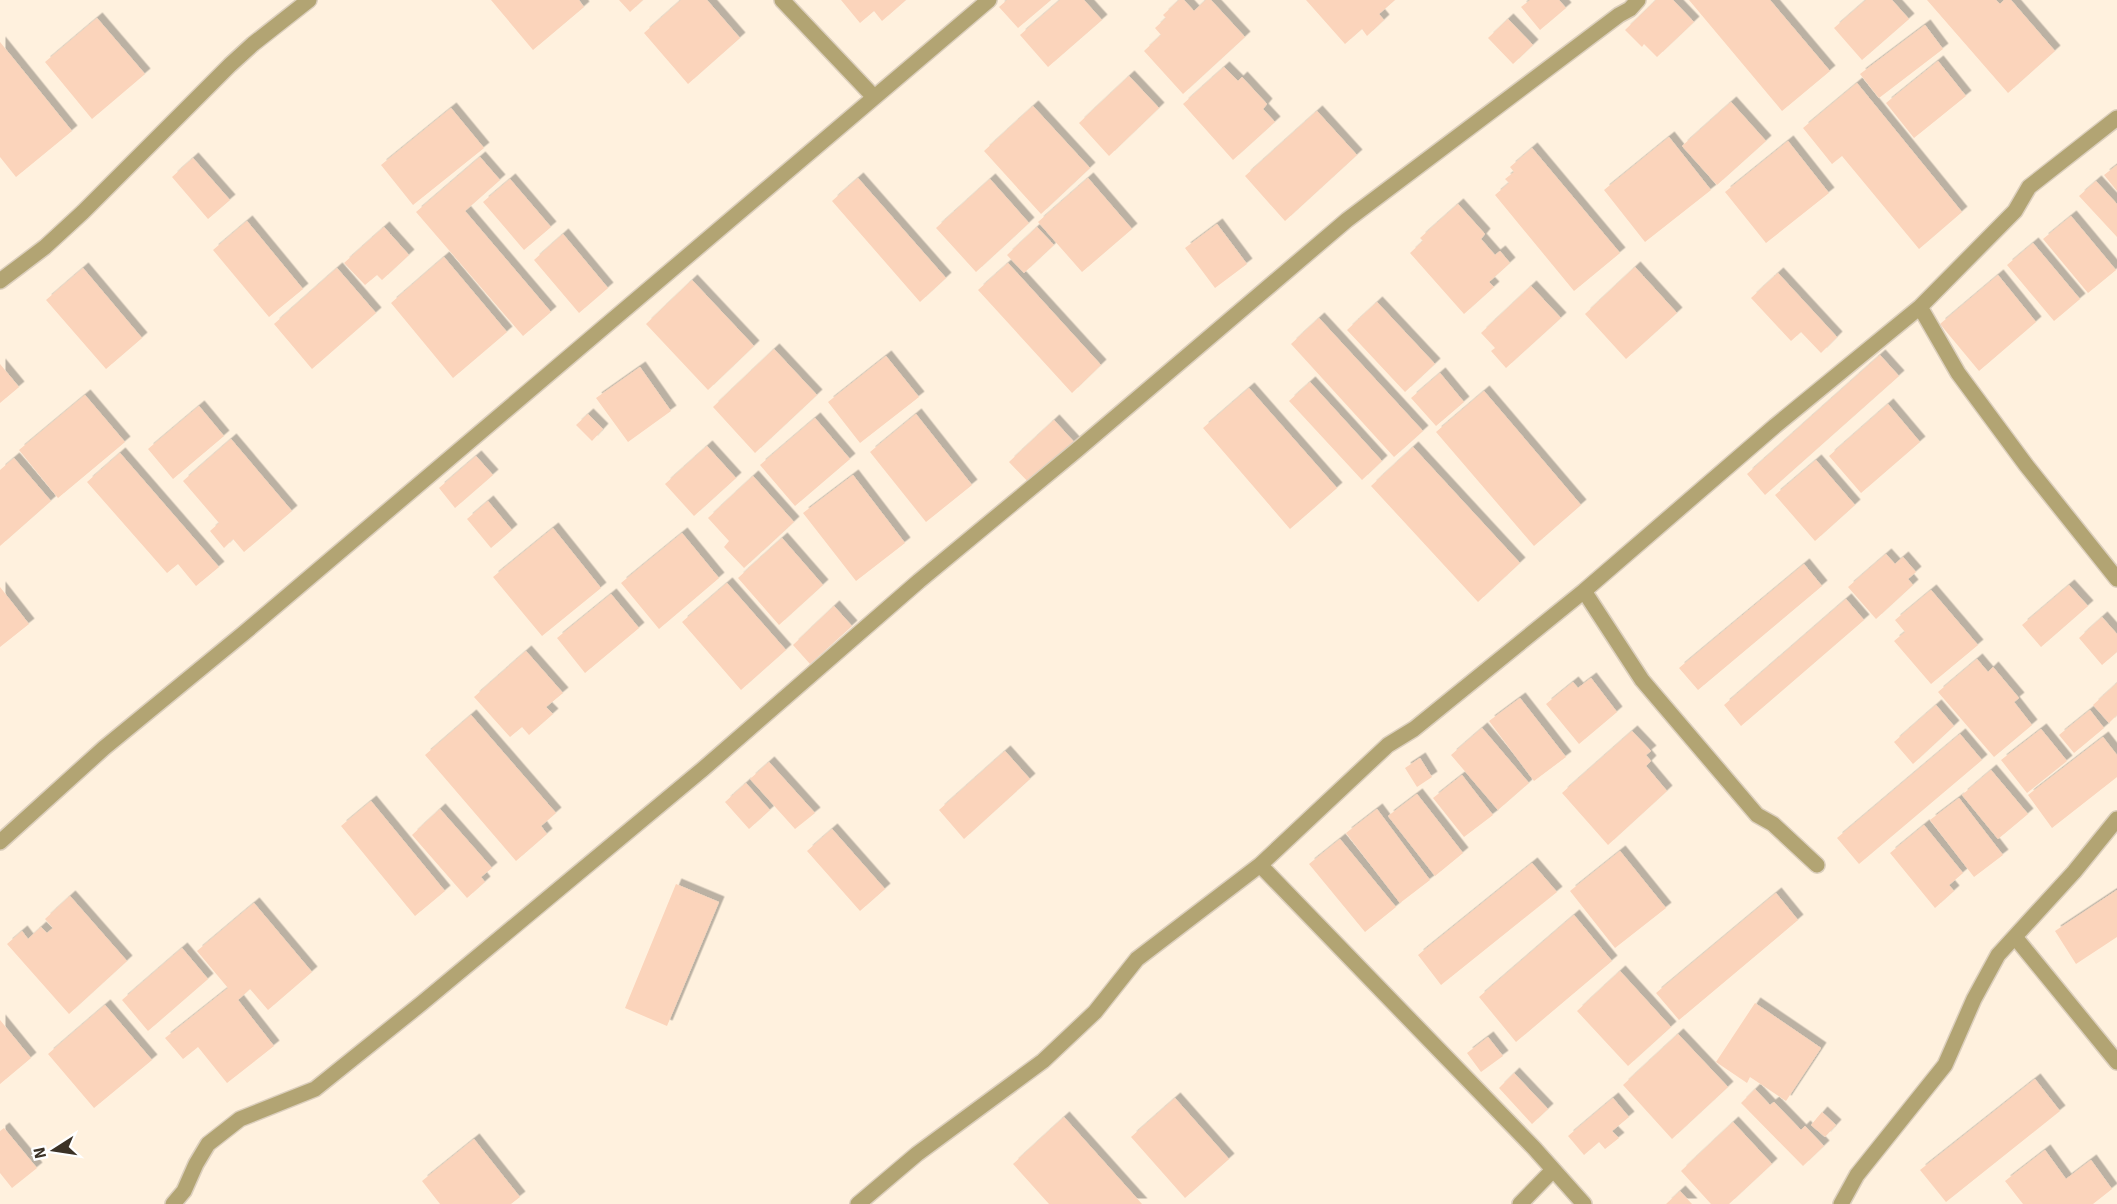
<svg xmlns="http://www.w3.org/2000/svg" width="2117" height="1204" font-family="Signika,sans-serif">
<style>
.building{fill:#fbd4bb;filter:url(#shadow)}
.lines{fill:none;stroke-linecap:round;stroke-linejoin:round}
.minor-casing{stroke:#dccfbd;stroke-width:18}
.minor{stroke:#b2a473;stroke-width:15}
</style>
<defs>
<filter id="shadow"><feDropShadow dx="5.5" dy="-5.5" stdDeviation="0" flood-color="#0004"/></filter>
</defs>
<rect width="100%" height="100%" fill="#fff1de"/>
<path class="building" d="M491 0H579L584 7 533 50Z
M619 0H643L630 12Z
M681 0H707L740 38 688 84 644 33Z
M841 0H906L882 21 874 11 860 23Z
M1007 0H1051L1018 28 999 7Z
M1060 0H1084L1102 20 1048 67 1020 35Z
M1179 0H1184L1194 11 1206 0H1211L1245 37 1183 94 1144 51 1161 35 1155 28 1166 18 1163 15Z
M1306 0H1395L1379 14 1384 20 1367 36 1362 29 1345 44Z
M1530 0H1559L1566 8 1540 30 1521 7Z
M1656 0H1673L1694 22 1657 57 1644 44 1642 47 1625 30Z
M1689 0H1770L1830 71 1782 111Z
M1866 0H1892L1909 19 1862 60 1834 28Z
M1927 0H1996L2000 4 2004 0H2011L2055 51 2008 93Z
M97 18 145 74 92 119 45 62Z
M1508 19 1533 45 1513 64 1488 38Z
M1925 25 1943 49 1879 98 1860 74Z
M0 42 72 131 16 177 0 157Z
M1938 61 1966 96 1914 138 1886 103Z
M1224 67 1238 81 1242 77 1267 104 1263 109 1275 122 1233 160 1183 104Z
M1129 76 1159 108 1109 156 1079 123Z
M1857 83 1962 212 1919 249 1842 156 1832 164 1803 128Z
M1731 102 1766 141 1717 185 1682 146Z
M1033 106 1090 168 1041 214 984 151Z
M451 108 484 148 413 205 381 165Z
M1317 111 1357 155 1285 221 1245 176Z
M1669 137 1711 190 1645 242 1604 190Z
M1788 141 1829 193 1766 243 1725 192Z
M1532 148 1620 253 1574 291 1495 195 1509 183 1505 179 1514 172 1510 167Z
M480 157 500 180 465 211 551 312 523 336 416 212Z
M193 158 230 200 208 219 172 177Z
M2117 165V191L2104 175Z
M858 178 946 278 920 302 832 201Z
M1088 178 1132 229 1082 272 1038 222Z
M510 179 551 227 524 250 483 202Z
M990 179 1029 223 976 272 936 228Z
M2096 181 2117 204V237L2079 196Z
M1458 204 1485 234 1481 239 1495 255 1500 251 1510 263 1489 282 1494 287 1464 314 1410 253 1423 241 1420 238Z
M2071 216 2116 270 2088 293 2043 239Z
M247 221 303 289 269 317 213 250Z
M1217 224 1247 264 1215 288 1185 248Z
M384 227 409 255 382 280 377 275 365 285 344 263Z
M1037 227 1054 245 1024 273 1007 255Z
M563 234 608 288 579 313 534 260Z
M2033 243 2080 299 2054 321 2007 265Z
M444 257 507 332 453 378 391 303Z
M1008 263 1101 365 1072 393 978 290Z
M1635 267 1677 313 1626 359 1585 314Z
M83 268 142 338 106 369 46 300Z
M337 268 376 313 312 369 274 324Z
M1778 273 1837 337 1821 353 1801 332 1791 341 1751 298Z
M1998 275 2036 322 1979 371 1940 324Z
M692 280 754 346 708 390 646 324Z
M1531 286 1561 318 1506 368 1491 351 1495 348 1481 333Z
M1377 302 1435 364 1405 392 1347 330Z
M1319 318 1423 431 1394 457 1291 344Z
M774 349 817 395 755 453 713 407Z
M1880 355 1899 376 1765 495 1747 474Z
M886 356 919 397 860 443 828 402Z
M0 364 19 387 0 403Z
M640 367 671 411 628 442 596 398Z
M1440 373 1464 402 1436 426 1411 398Z
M1310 382 1382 461 1362 480 1289 401Z
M1249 388 1337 488 1290 529 1203 428Z
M1484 391 1581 505 1534 546 1436 432Z
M85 395 125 442 58 498 19 450Z
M1888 404 1920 442 1861 493 1829 456Z
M199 406 224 436 173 479 148 449Z
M588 414 603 429 592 441 576 425Z
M916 414 972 485 926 522 870 452Z
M815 418 850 459 795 506 760 465Z
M1054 420 1076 444 1032 486 1009 462Z
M231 439 292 511 244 552 233 539 224 548 210 531 219 523 183 481Z
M707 446 736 478 694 516 665 484Z
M1413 447 1520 563 1478 602 1371 486Z
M120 453 219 567 196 586 178 564 167 573 87 482Z
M476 456 493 475 455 508 439 488Z
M14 458 51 501 0 546V470Z
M1816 460 1855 505 1815 541 1775 495Z
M853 475 905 543 856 581 803 513Z
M753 476 794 522 744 568 724 547 729 541 708 518Z
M488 501 512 530 491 548 467 519Z
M553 528 601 588 542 636 493 577Z
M682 533 719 578 659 629 621 583Z
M782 538 823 585 779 625 738 578Z
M1886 554 1895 564 1903 557 1916 572 1908 579 1913 585 1876 619 1848 587Z
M1804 564 1822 586 1698 690 1679 668Z
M727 583 786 650 741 690 682 622Z
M2069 585 2088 606 2041 647 2022 625Z
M0 587 29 624 0 647Z
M1931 590 1978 645 1931 684 1894 641 1905 632 1895 620Z
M611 594 639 628 585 673 557 638Z
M1846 599 1864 620 1741 726 1724 705Z
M834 606 852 626 810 664 793 645Z
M2102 617 2117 634V652L2102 665 2079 638Z
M526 651 563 693 546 707 553 714 529 735 522 727 510 737 474 697Z
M1977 659 1988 672 1993 667 2019 698 2014 702 2032 725 1994 757 1938 692Z
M1591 678 1617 712 1579 744 1546 704 1573 682 1578 688Z
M2117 683V715L2109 723 2093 705Z
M1520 698 1566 757 1534 781 1489 721Z
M1936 705 1954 726 1913 764 1894 742Z
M2090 710 2104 728 2074 753 2059 735Z
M471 715 556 813 541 826 547 834 516 861 425 755Z
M1482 728 1529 783 1498 810 1451 755Z
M2041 729 2067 761 2027 793 2001 760Z
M1632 731 1651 751 1646 755 1651 761 1646 766 1667 791 1608 845 1562 793Z
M1960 734 1982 760 1859 864 1837 838Z
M2103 737 2117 755V777L2052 828 2028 795Z
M1005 751 1030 779 964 839 939 810Z
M1420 758 1432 777 1417 787 1405 768Z
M769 762 815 813 795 829 750 779Z
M1991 770 2028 814 1998 839 1962 795Z
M1462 775 1493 815 1464 837 1433 798Z
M746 783 770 810 749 829 725 802Z
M1417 794 1463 853 1435 876 1388 816Z
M1959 798 2003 855 1974 877 1930 820Z
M371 801 445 891 415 916 341 826Z
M440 809 492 868 481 877 485 882 467 898 412 835Z
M1377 809 1430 880 1400 903 1346 833Z
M1924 825 1963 873 1949 885 1954 891 1935 908 1890 853Z
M832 829 885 889 860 911 807 851Z
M1340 839 1396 907 1365 932 1309 864Z
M1620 851 1666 908 1615 948 1570 891Z
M1532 863 1557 892 1441 985 1418 955Z
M676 884 719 902 667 1026 625 1008Z
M2117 890V937L2076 964 2055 931Z
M1776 893 1798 920 1679 1020 1656 993Z
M70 896 127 961 69 1014 7 944 22 931 28 939 41 927 47 933 53 928 45 919Z
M254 903 312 972 268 1010 250 989 238 1000 274 1046 227 1083 198 1047 183 1059 165 1038 228 988 197 951Z
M1574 915 1612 961 1516 1042 1479 997Z
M182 948 208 979 148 1031 122 1000Z
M1620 971 1671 1027 1628 1066 1577 1011Z
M1755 1003 1821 1048 1786 1101 1750 1077 1747 1083 1716 1062Z
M105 1005 152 1060 94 1108 48 1054Z
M0 1020 31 1058 0 1084Z
M1678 1034 1728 1087 1672 1139 1623 1085Z
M1488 1037 1503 1056 1481 1072 1467 1053Z
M1514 1073 1548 1109 1532 1124 1499 1088Z
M2035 1079 2060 1111 1946 1202 1920 1170Z
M1755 1089 1770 1105 1774 1102 1801 1130 1805 1126 1824 1146 1803 1166 1741 1103Z
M1175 1098 1229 1159 1185 1198 1131 1137Z
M1613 1098 1629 1117 1612 1131 1619 1138 1605 1149 1599 1142 1584 1155 1568 1136Z
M1822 1112 1836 1125 1825 1137 1811 1125Z
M1064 1117 1142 1204H1049L1013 1164Z
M1733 1122 1772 1164 1729 1204H1711L1681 1171Z
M4 1128 37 1168 12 1188 0 1173V1131Z
M474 1139 520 1197 511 1204H440L422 1181Z
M2045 1150 2066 1179 2091 1160 2112 1189 2093 1204H2023L2005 1181Z
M1680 1191 1692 1204H1666Z"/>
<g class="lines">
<g class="minor-casing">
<path id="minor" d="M782 0 874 97
M0 281 45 247 83 212 230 65 253 44 309 0
M1920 307 1958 373 2026 465 2117 579
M1584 591 1642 680 1757 815 1773 824 1817 865
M0 842 104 748 244 633 989 0
M1260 865 1534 1148 1584 1204
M2015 937 2117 1062
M173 1204 184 1191 196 1164 208 1144 240 1119 315 1089 422 1003 703 769 919 581 1077 450 1347 220 1619 15 1630 9 1638 0
M858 1204 917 1154 1043 1061 1095 1012 1137 959 1260 865 1388 745 1414 729 1584 591 1775 426 1920 307 2015 211 2029 187 2117 118
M1520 1204 1553 1170
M1841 1204 1857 1175 1945 1065 1974 999 1998 955 2074 872 2117 819"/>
</g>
<use href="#minor" class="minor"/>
</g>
<g transform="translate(54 1150) rotate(258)" stroke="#ffffff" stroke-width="4.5" paint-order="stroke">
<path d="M0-4.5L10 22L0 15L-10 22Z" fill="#3b3226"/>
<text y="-9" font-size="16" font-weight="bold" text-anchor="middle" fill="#3b3226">N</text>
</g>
</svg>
